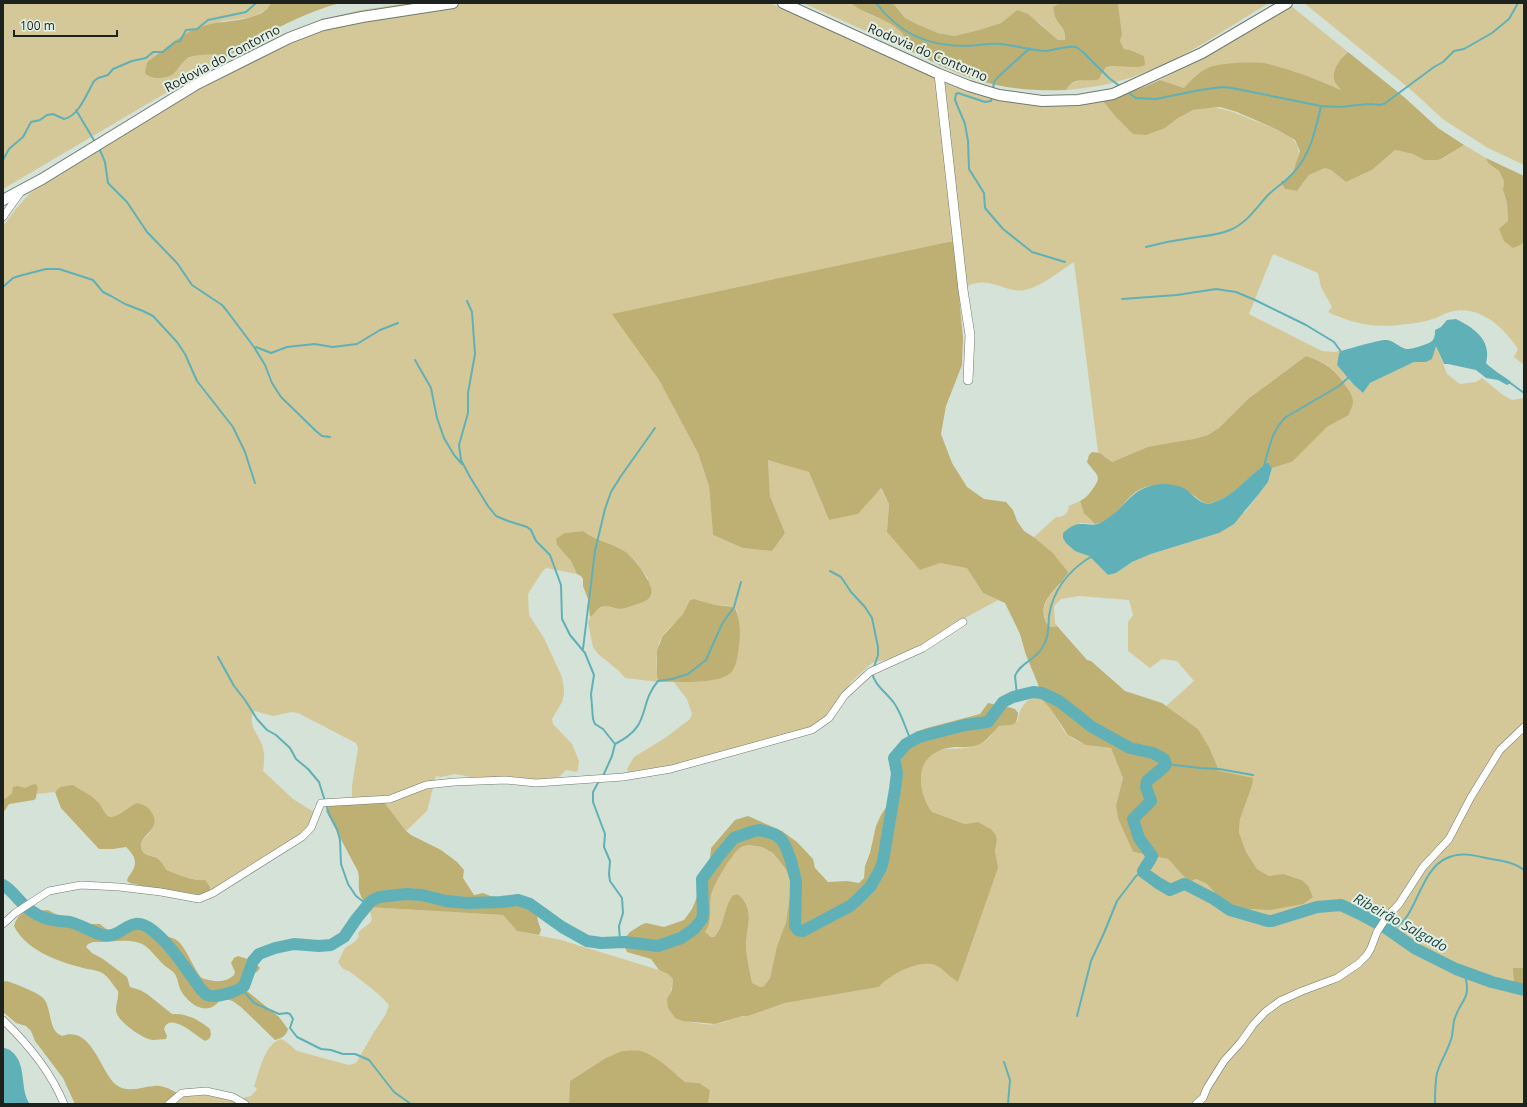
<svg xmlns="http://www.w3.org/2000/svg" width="1527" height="1107" font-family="'Open Sans',sans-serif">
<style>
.green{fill:#d4c898}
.forest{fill:#beaf73;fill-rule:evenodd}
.water{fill:#60b1b7}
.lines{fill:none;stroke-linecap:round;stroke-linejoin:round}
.stream{stroke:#60b1b7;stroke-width:2}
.river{stroke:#60b1b7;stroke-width:12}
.minor-casing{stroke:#6f7a70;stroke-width:8}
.tertiary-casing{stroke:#6f7a70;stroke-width:10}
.secondary-casing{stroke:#6f7a70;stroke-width:12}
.minor{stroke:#fff;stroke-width:7}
.tertiary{stroke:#fff;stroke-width:9}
.secondary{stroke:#fff;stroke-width:10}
.labels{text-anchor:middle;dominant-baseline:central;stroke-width:4;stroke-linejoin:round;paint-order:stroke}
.street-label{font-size:13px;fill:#1e221e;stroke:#e2efe4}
.water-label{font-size:14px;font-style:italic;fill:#22484b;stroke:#e2efe4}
</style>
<rect width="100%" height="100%" fill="#d5e2d7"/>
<path class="green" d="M3 3H271L269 8 253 17 223 21 170 45 147 62 162 77C176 76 174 67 184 61 192 54 218 51 227 57L3 189Z
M407 3H770L953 86 971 92 989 97 1046 106 1079 105 1102 100 1114 115 1165 128C1174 121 1183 113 1194 110 1219 103 1235 113 1258 122 1275 129 1304 136 1298 159 1295 169 1291 174 1283 181L1285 189 1297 191 1309 175 1325 168 1331 170 1346 182 1372 170 1395 150 1413 154 1424 160H1438L1444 158 1464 145 1486 158 1488 163 1499 171 1504 181 1503 190 1507 203 1508 221 1500 229 1520 245 1524 242V365L1514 357 1518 349C1503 327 1479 304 1450 312 1445 313 1441 316 1436 318 1424 322 1411 324 1399 325 1372 328 1352 323 1328 312L1332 307 1321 287 1318 273 1273 254 1249 314 1322 351 1334 352 1344 350 1339 353 1337 365 1354 385 1363 393 1370 383 1414 362H1426L1436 345 1447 374 1460 384 1476 382 1482 378 1503 395 1512 400 1524 398V968H1514V984L1524 988V1104H708L710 1090 699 1083 685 1082C671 1069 657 1060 641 1051L606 1059 570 1081 569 1104H168L180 1095 193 1093 242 1098 251 1096 257 1089 254 1086C260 1071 264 1044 281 1039L285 1041 297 1051 349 1065 356 1063 374 1032 386 1014 389 1005C378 992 363 982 349 971 343 970 341 967 338 962L345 948 353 943 359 937 358 933C367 922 378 925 367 907L503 915 517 931 561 940 659 970 668 974 673 979C672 1000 661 997 675 1018 686 1021 705 1026 716 1024 727 1022 737 1016 748 1016L785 1003 879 987C889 975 919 959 935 965 943 968 950 978 958 982L997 868 995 851 997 840 996 835 991 829 978 822 965 824 932 812C919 797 914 762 935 752 948 746 962 751 974 746 978 745 984 742 988 739 992 736 993 730 998 727 1003 724 1012 723 1018 721 1019 708 1024 702 1035 696 1053 701 1057 726 1069 736 1082 746 1096 746 1111 748L1123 778 1116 805 1133 852 1168 859 1189 882 1196 879 1207 884 1222 901 1241 910 1303 904 1302 880 1283 874 1269 876 1257 869 1246 852 1239 832 1240 819 1252 786 1218 771 1209 747 1198 729 1166 706 1194 681 1177 661 1162 659 1150 668 1128 651V622L1133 615 1129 600 1079 596 1061 599 1054 606 1055 623 1057 626 1052 627 1048 626C1035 602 1055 593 1066 577 1062 557 1048 549 1033 538L1056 517C1064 517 1068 514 1069 506L1080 501 1089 518 1095 524 1079 523 1089 556 1108 575 1116 573 1132 562 1151 554 1219 533 1246 511 1268 482 1272 468 1292 462 1327 427 1349 415C1350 411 1353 406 1353 402 1353 399 1350 394 1348 391 1340 371 1325 362 1306 356L1248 399 1219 429 1208 435 1134 453 1112 462 1098 452 1074 262C1058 272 1043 286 1025 290 1005 294 992 275 967 286L958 242H948L613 314 659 380 698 453 709 486 713 535 743 548 772 551 785 533 770 496 768 459 809 472 829 520 858 514 880 488 889 504 887 532 940 563 967 567 983 593 998 600 965 618 949 633 916 647 895 658 872 663 851 682 826 717 802 735 752 749 634 774 628 772 627 769 634 757 665 738 690 719 692 714 687 699 673 681 715 680 740 641 738 619 737 611 734 607C727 605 721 606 715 605 705 604 700 598 690 600 688 605 686 610 683 614 676 623 667 629 661 638 655 650 656 669 659 682L625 678 618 670 598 654 593 647 588 623 590 617 600 608 605 606 620 609 645 601 648 578C641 570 636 560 628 554 614 543 596 541 583 531L565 533 557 545 571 561 577 574 546 568 542 572 528 594 529 615 544 638 562 677 564 690V694L562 702 552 719 553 724 572 744 579 761 578 770 576 772 566 770 560 776 550 780H487L455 774 441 777 436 776 427 811 406 831 381 798 352 800V786L358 748 356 743 298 713 291 712 273 716 255 711 253 712C248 729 259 733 263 748 265 756 264 763 263 771L293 799 317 814 309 829 209 896 200 881C189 877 174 876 165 868 163 866 162 863 160 860 154 854 139 857 141 844 142 839 147 837 150 832 153 829 153 825 154 821L137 803C127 807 121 816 110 817L101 809 98 802 78 788 60 787 55 792 37 794 25 788 13 792 5 800 3 799V226L15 210 30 193 264 48 318 22 332 17 361 10Z
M803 3H851L868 14 886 21 898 28 905 37 904 48Z
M893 3H1060L1053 7C1054 10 1054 14 1055 17 1060 27 1066 28 1065 41L1058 40 1038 22 1017 10 1001 23 979 30 954 36 938 33 919 25 905 18Z
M1118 3H1269C1227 28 1184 59 1138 75 1114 84 1090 88 1066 90L1069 85 1073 83 1085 79 1090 80 1101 76 1106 67 1115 66H1141L1144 56 1130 50 1124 49 1120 41 1122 35Z
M1304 3H1524V165L1488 148 1444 120 1410 89Z
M1290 5 1348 52 1343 56 1342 90 1322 82 1192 80 1184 88 1160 80 1198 60Z
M748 845 762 847 773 853 785 868 792 882 786 922 777 946 770 978 764 986 759 987 752 983C750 972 747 960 746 949 745 928 757 911 738 894L733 895C723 908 725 926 714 937H711L705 932C713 921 709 908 711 896 713 885 731 854 740 848 742 846 746 846 748 845Z"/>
<path class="forest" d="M271 3H340C299 14 263 35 227 57 220 53 195 54 188 58 181 62 179 69 173 74 166 79 150 80 145 73L147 62C166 49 184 30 207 25 225 20 263 22 271 3Z
M851 3H893L905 18 919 25 938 33 954 36 979 30 1001 23 1017 10 1028 14 1058 40H1065C1066 28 1060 27 1055 17 1054 14 1054 10 1053 7L1060 3H1118L1122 35 1120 41 1124 49 1130 50 1144 56 1145 65C1133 70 1119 64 1106 67L1099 79C1087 83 1074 75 1066 90 1035 91 1004 89 974 79 951 72 926 58 904 48L905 37C900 30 894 25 885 21 874 15 861 12 851 3Z
M1348 52 1404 97 1438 128 1464 145 1443 158 1438 160H1424L1413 154 1395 150 1372 170 1346 182 1331 170 1325 168 1309 175 1297 191 1285 189 1281 181H1284L1293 172 1300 151 1295 140 1278 130 1237 112 1220 107 1209 108 1193 110 1178 118 1165 128 1146 135 1133 134 1114 115 1102 100 1144 87 1160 80 1184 88C1191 80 1200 71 1210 67 1221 63 1257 61 1268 64 1293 70 1318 80 1341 90 1339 87 1334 82 1334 79 1332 69 1341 58 1348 52Z
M1486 158 1524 176V242L1520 245 1513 248 1504 241 1499 229 1508 221 1507 203 1503 190 1504 181 1499 171 1488 163Z
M948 242H958L964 290 959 295 963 338 962 365 946 406 941 434 952 463 967 487 984 499 1006 502 1013 510 1017 521 1024 531 1032 536 1053 553 1068 572C1059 591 1033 600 1048 626L1052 627 1057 626 1087 660 1091 661 1125 691 1162 703 1198 729 1209 747 1219 771 1253 778 1252 786 1240 819 1239 832 1246 852 1257 869 1269 876 1283 874 1302 880 1308 886 1313 897 1303 904 1270 910 1252 909 1241 910 1222 901 1207 884 1196 879 1189 882 1168 859 1133 852 1118 818 1116 805 1123 778 1111 748 1086 745 1068 735 1050 708 1041 698 1038 684 1026 655 1020 634 1005 603 983 593 967 568 940 563 920 570 887 532 889 504 881 488 858 514 829 520 809 472 768 460 770 496 785 533 772 551 743 548 713 535 709 486 698 453 659 380 612 314Z
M1306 356C1324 362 1337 370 1347 388 1350 392 1353 397 1353 402 1353 406 1350 411 1349 415L1327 427 1292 462 1272 468 1268 462C1249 475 1235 497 1211 503 1203 505 1199 499 1193 495 1189 491 1166 484 1161 485 1156 485 1148 486 1143 488 1125 495 1115 522 1095 524L1084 513 1080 501C1086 498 1088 495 1092 490 1103 475 1097 476 1087 462L1089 455 1092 452 1100 453 1105 457 1112 462 1148 447 1193 439 1208 435 1219 428 1248 399Z
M583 531C596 541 613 543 627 553 632 557 637 564 641 569 647 579 660 595 643 602 636 604 625 609 619 609 613 608 607 605 601 607 597 609 594 615 590 617L588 599 583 586V579L581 576 577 574 571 561 557 545 556 539 565 533Z
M694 599 715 605 734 607C740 616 741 635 739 646 738 654 737 663 733 670 723 686 676 681 659 682L657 676V650L660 643 662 637 683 614 690 600Z
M988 703 1008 707 1015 709 1018 713C1017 728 1012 724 999 726 992 733 988 740 978 745 969 748 963 747 954 747 935 749 920 759 921 780 921 791 925 803 932 812L965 824 978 822 991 829 996 835 997 840 995 851 998 868 958 982C950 978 943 968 935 965 919 959 889 975 879 987L785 1003 748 1016H743L715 1024 683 1021 675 1018 668 1008 667 999 672 990 673 979 668 974 659 970 651 959 627 952 624 945V939L630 932 641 925 646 923 664 927 684 920 692 909 695 902 710 858 711 848 735 820 748 816 782 831 797 842 813 859 815 868 828 882 847 881 859 883 864 878 865 866 870 853 876 826 881 815 893 797 901 758C905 747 914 746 916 732L927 728 980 714ZM748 845 762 847 773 853 785 868 792 882 786 922 777 946 770 978 764 986 760 987 752 983C750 972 747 960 746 949 745 928 757 911 738 894L733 895C723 908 725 926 714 937H711L705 932C713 921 709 908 711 896 713 885 731 855 740 848 742 846 746 846 748 845Z
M36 784 38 789 37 791 36 798 34 800 9 804 3 813V798L5 799 12 793 13 787 17 786 25 788 31 785Z
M73 785C81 790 91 795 98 802 103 807 103 813 110 817 121 816 127 807 137 803 144 805 148 806 152 813 162 830 139 835 141 847 142 856 151 855 157 858 162 861 163 866 167 870 174 874 198 882 205 880L210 887 209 896 143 886 130 883 127 881C128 876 131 874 133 870 138 860 133 854 126 847L113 849H99L61 808 55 792 60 787Z
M381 798 406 831 411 835 441 850 457 862 464 870 463 878 474 895 483 893 508 903 525 899C536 903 536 911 538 921 539 924 540 927 541 930L539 935 517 931 503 915 367 907C364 902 359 894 359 889 358 877 361 874 354 864L326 811 334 799Z
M32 905 37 911 48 910 74 924H100L110 932C122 933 129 921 141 920 145 923 148 930 153 933 162 938 170 934 179 942 187 950 197 975 202 978 206 980 211 980 214 981 222 982 229 980 234 975L235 972 231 963 234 958 238 956 254 961 260 968 257 972C250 974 240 977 242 987L279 1017 288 1029C286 1036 282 1038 275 1040L241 1007C233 1001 230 998 220 1000 207 1018 188 1004 180 989 178 984 178 979 175 974 172 970 167 968 163 964 157 958 151 950 144 945 130 937 108 943 93 942L88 944 86 947 92 953 103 959 127 977 130 987 140 990 147 994 172 1014C187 1013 199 1020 210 1029L211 1035 209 1039 205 1041C196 1036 170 1011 164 1029L167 1036 166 1039C162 1039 157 1040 153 1040 143 1039 116 1021 116 1010 116 1003 119 997 118 991 114 986 109 978 104 974 97 969 88 970 80 967 56 961 25 949 14 926 17 915 24 911 32 905Z
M1513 968H1524V988L1514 984Z
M6 981C14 983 39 993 43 998 53 1009 47 1030 62 1036 91 1025 100 1070 115 1084 127 1094 140 1087 154 1086 163 1085 172 1090 180 1095L168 1104H75L63 1078 35 1041 31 1031 26 1026 16 1023 3 1012V982Z
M622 1051C628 1051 636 1050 641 1051 657 1056 672 1071 685 1082L699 1083 710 1090 708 1104H569L570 1081 606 1058Z"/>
<path class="water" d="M1456 319C1474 328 1492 340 1486 363 1489 367 1506 378 1510 381L1511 383 1507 385 1498 380 1486 378 1476 370 1448 364H1444L1436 346 1432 359 1426 362H1414L1370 383 1363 393 1354 385 1337 365 1339 353 1344 350C1352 348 1381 339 1387 340 1394 341 1399 347 1406 349 1410 350 1429 344 1432 341 1435 339 1435 333 1435 330L1441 327 1447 320Z
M1268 462 1272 468 1268 482 1258 495 1234 524 1219 533 1151 554 1132 562 1116 573 1108 575 1089 556 1075 551 1066 543 1063 538V533C1081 516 1088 530 1102 522 1126 509 1130 486 1162 484 1168 484 1176 485 1181 487 1191 490 1199 507 1212 503 1235 496 1249 475 1268 462Z
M3 1047C6 1049 9 1049 11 1051 28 1064 19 1090 30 1104H3Z"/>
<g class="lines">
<path class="stream" d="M876 3C900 34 927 46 966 46 978 46 989 43 1000 44 1015 45 1032 51 1046 51 1056 50 1067 45 1076 47L1083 52 1109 78 1121 87
M993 89 994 82 998 77 1030 48
M1126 91 1136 98 1156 99 1200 90 1222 87 1232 88 1321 106 1341 107 1358 105 1371 104 1380 105 1384 104 1434 67 1443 62 1454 51 1464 49 1492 33 1509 19 1518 3
M992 96 991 101 985 102 958 93 956 94 955 100 965 124 968 141 969 169 984 193 985 208 1003 229 1032 252 1065 262
M76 110 95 142
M99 148 105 162 108 183 127 202 147 232 177 263 192 285 222 305 227 311 254 347 265 365 272 383 281 397 316 431 322 436 330 437
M3 160 9 149 23 137 31 122 40 120 47 115 53 114 64 119C79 116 87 93 94 81L98 78 108 75 113 69 132 61 146 58 153 52H163L175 42 180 41 186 30 197 29 208 20 246 12 256 3
M1146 247C1161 243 1176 240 1191 238 1204 236 1218 235 1230 230 1247 223 1256 208 1268 195 1275 188 1284 183 1291 175 1310 157 1315 132 1321 106
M3 287 13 278 19 276 46 269H59L93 280 103 292 111 296 125 304 143 311 153 316 177 342 185 354 197 381 233 427 245 452 255 483
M1122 299 1177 295 1216 289 1236 292 1255 300 1306 325 1334 342 1342 353
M467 301 472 312 475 354 468 393V413L459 445 461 460 470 477 488 506 496 516 508 521 527 527 531 530 536 541 550 555 561 585 562 619 570 635 585 653 594 675 591 694 593 719 595 724 603 729 615 744 612 756 603 776
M256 347 271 353 287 347 314 344 333 347 357 344 380 330 398 323
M415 360 431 388 437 418 444 438 454 455 462 464
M1509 382 1524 393
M1264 466C1269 448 1272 430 1286 417L1339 386 1350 376
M830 571 841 577 851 592 865 607 872 618 878 647V655L874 667
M583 649 595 551 605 509 611 492 621 476 655 428
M218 657 234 686 245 700 257 719 267 730 276 735 290 748 296 759 308 769 319 782 329 814 337 829 340 840 341 864 348 884 356 896 365 903 368 904
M872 673C875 686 887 693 894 703 902 714 905 728 911 740
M1017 695 1015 676C1020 663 1035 660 1042 648 1049 638 1048 628 1049 616 1053 589 1069 570 1092 556
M615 744C653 725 637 706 658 681L672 679 688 674 706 660 722 624 734 607 741 582
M1166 764 1200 768 1219 769 1253 775
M599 781 593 792V802L605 834 604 847 610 861 609 874 610 881 622 898 623 913 619 926 620 942
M1386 928C1389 928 1392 928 1395 927 1416 919 1420 869 1447 858 1460 852 1473 855 1486 858 1500 861 1513 861 1524 870
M241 988 254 1003 279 1014 287 1013 290 1014 293 1019 290 1028 297 1037 321 1049 331 1050 343 1054H355L369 1060 394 1092 411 1104
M1077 1016 1091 961 1104 933 1117 901 1136 876 1143 871
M1004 1062 1010 1080 1008 1104
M1435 1104C1435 1094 1435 1083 1437 1073 1441 1060 1449 1049 1452 1036 1453 1031 1453 1026 1454 1021 1460 998 1473 1001 1464 972"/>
<path class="river" d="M3 885C12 890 17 899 25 906 30 910 35 914 40 916 49 921 60 921 70 922 82 925 92 933 104 935 124 939 129 912 152 930 168 942 181 962 193 978 197 984 201 991 207 995 215 999 238 991 244 986L253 961 259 954 275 948 294 944 319 946 331 945 344 937 357 918 371 901 379 897 406 894 422 895 446 901 467 903 501 902 518 900 530 904 562 927 587 941 601 943 625 942 658 946 681 938 694 929 702 919 703 913 702 879 719 856 734 838 754 831 760 830 774 834 781 839 785 845 791 861 796 881 795 926 798 930 803 931 850 906 856 901 870 887 880 870 883 861 895 789 897 773 894 758 906 744 919 737 965 725 988 722 1003 702 1013 697 1033 692 1042 693 1059 701 1092 727 1130 748 1153 753 1164 759 1166 764 1164 767 1147 781 1146 787 1151 801 1133 819 1139 838 1152 856 1150 860 1143 871V872L1158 883 1170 890 1184 884 1187 885 1214 899 1230 910 1268 921H1272L1317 907 1341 905 1360 914 1386 928 1416 949 1456 969 1492 982 1524 990"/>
<g class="minor-casing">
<path id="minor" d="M3 217 20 193
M3 924 15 913 49 891 81 885 119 887 161 892 199 899 213 893 302 837 311 828 321 803 390 799 426 785 454 782 506 780 536 783 623 777 671 769 812 730 829 718 845 695 870 672 923 648 963 622
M3 1020C28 1044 51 1072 64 1104
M169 1104 182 1093 206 1091 233 1097 245 1104
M1196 1104 1203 1098 1207 1088 1224 1061 1241 1042 1253 1025 1265 1012 1280 1001 1302 991 1337 978 1358 964 1367 955 1371 948 1377 932 1386 918 1399 904 1423 867 1449 839 1471 797 1500 750 1524 727"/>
</g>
<g class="tertiary-casing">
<path id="tertiary" d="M939 74 963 290 970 335 968 380"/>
</g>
<g class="secondary-casing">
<path id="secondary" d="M783 3 939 74 969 86 999 95 1042 101 1078 100 1113 94 1202 53 1287 3
M3 200 42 179 197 84 289 38 323 25 362 17 453 3"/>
</g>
<use href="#minor" class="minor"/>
<use href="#tertiary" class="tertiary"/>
<use href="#secondary" class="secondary"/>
</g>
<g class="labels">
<g class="street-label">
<text transform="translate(928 52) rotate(23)">Rodovia do Contorno</text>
<text transform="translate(222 58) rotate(-28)">Rodovia do Contorno</text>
</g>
<g class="water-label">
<text transform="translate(1401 922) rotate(29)">Ribeirão Salgado</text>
</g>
</g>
<rect width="1527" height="1107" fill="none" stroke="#1e221e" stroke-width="8"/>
<path d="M14 30v6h103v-6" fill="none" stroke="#1e221e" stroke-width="2"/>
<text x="20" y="30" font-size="12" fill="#1e221e" stroke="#e2efe4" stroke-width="3" paint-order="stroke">100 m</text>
</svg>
